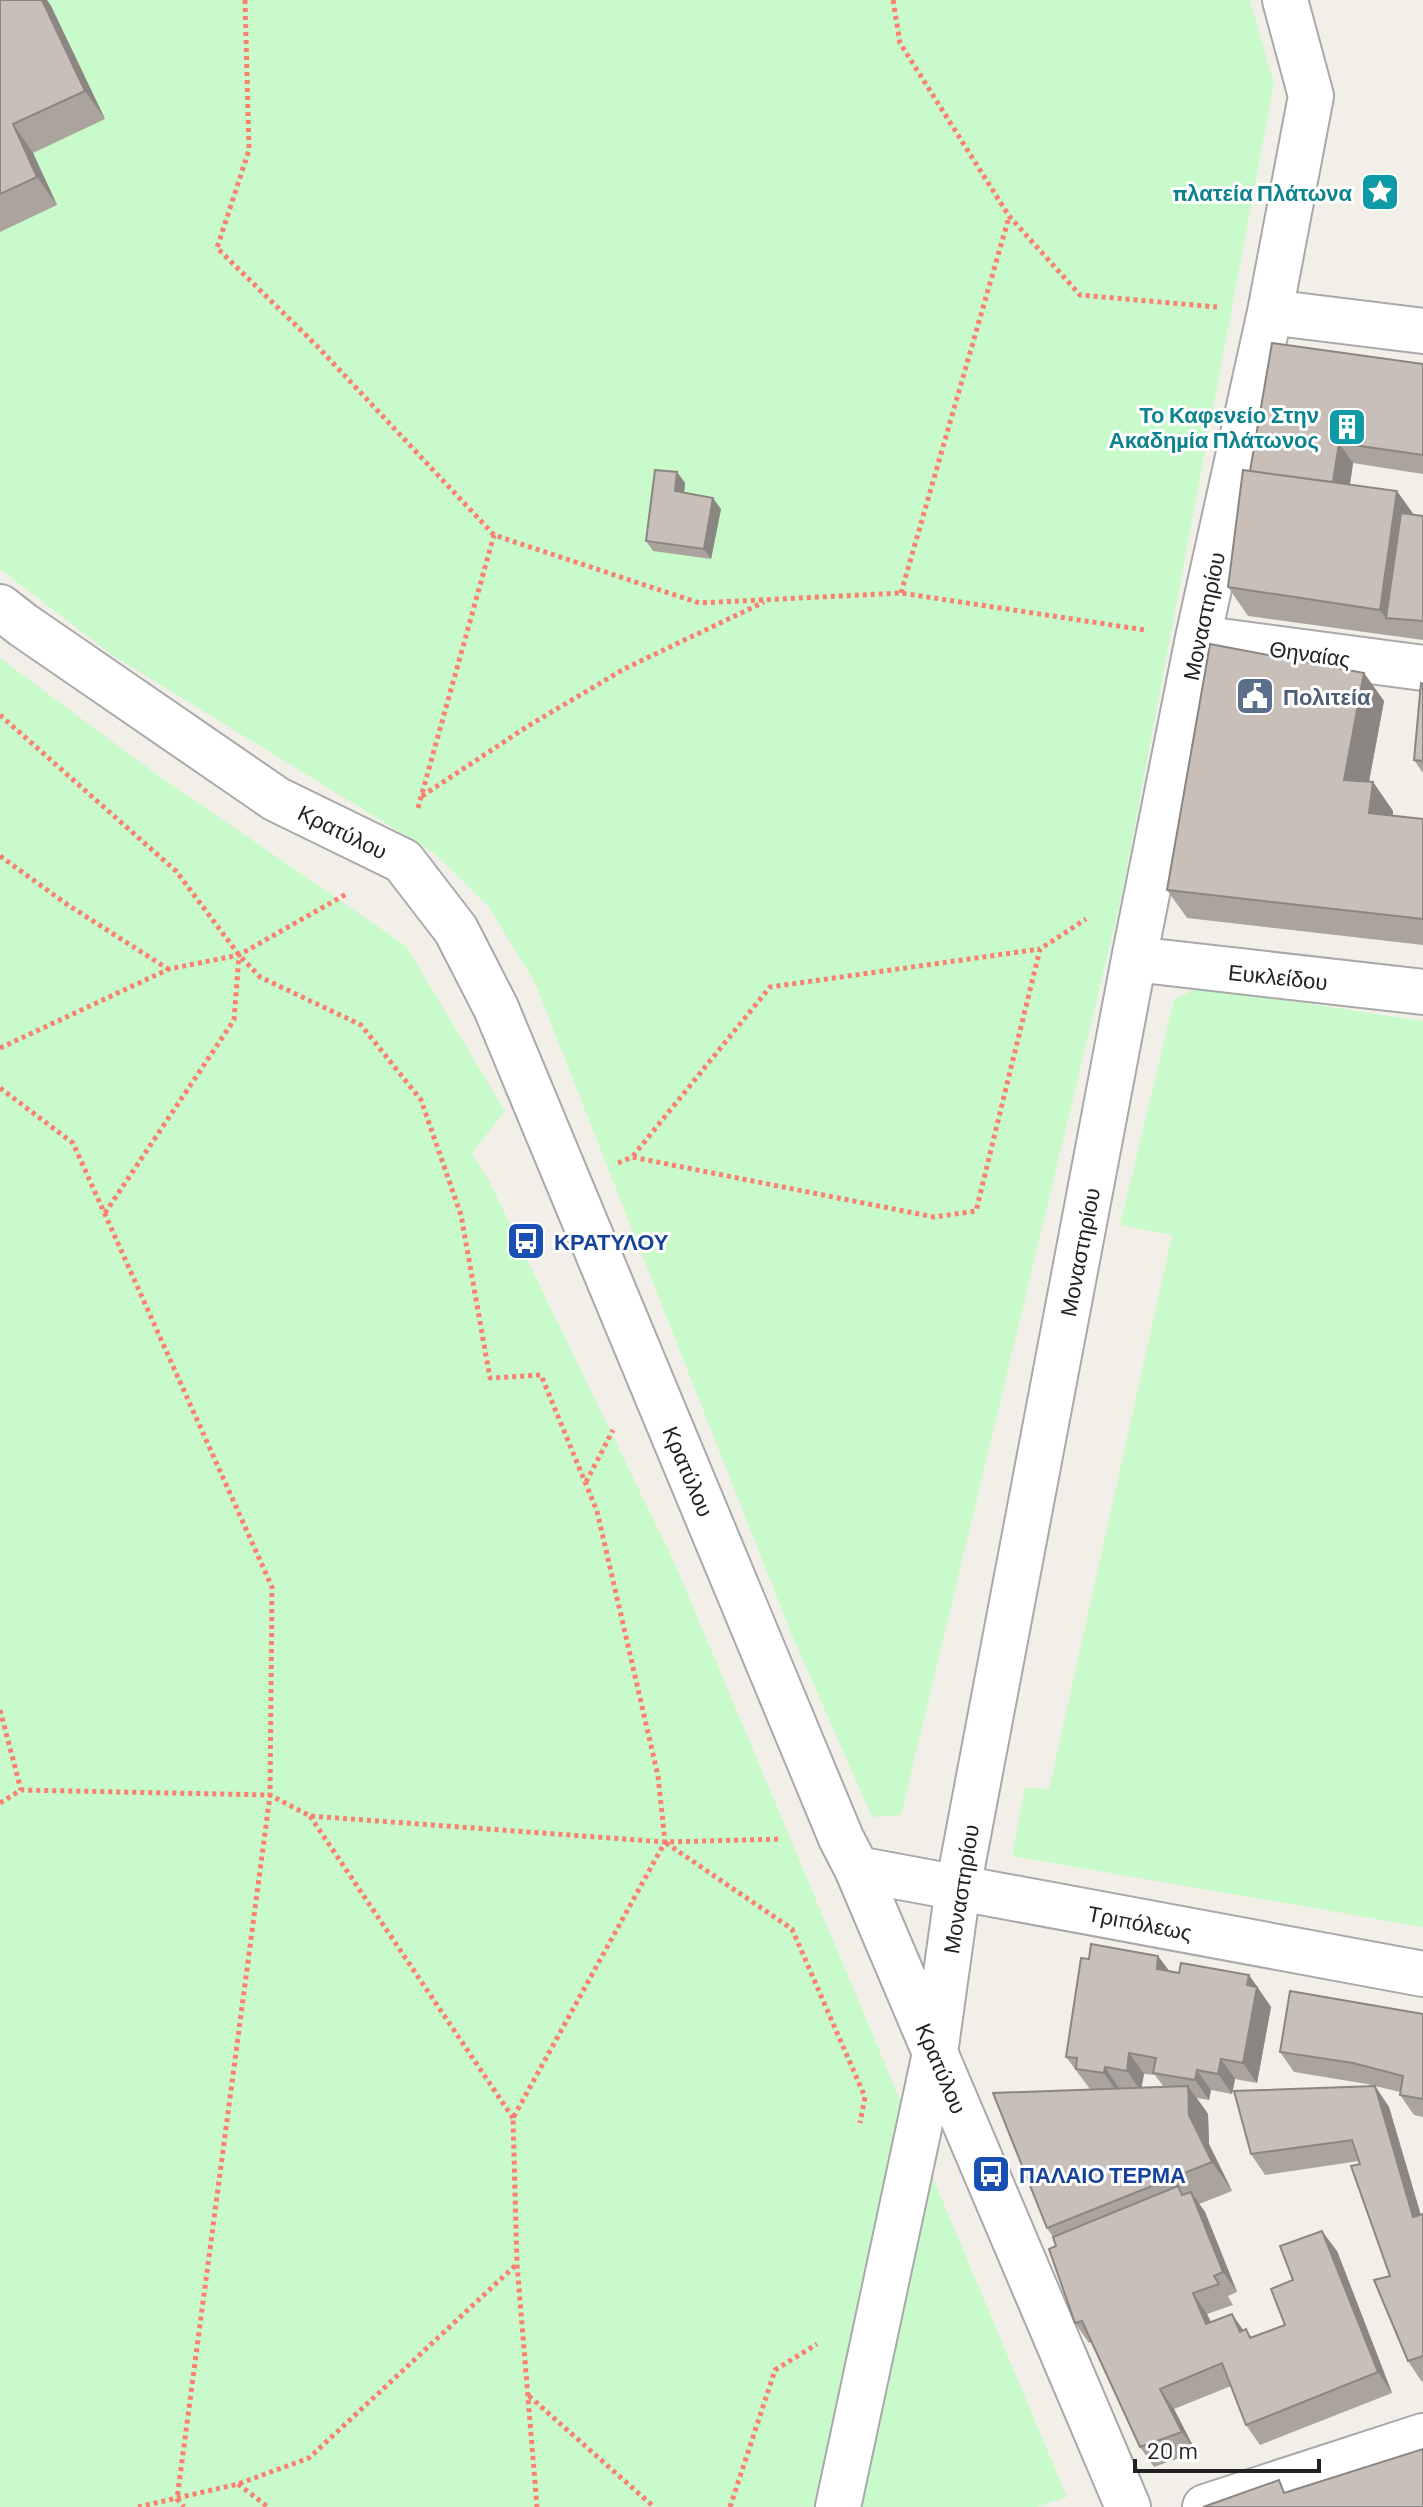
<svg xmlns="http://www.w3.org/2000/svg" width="1423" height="2507" font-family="Barlow,sans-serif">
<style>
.park{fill:#c8facc}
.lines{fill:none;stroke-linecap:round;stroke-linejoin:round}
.street-casing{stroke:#a9a9a9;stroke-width:48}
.path{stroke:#fa8072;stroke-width:5;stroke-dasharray:4 4;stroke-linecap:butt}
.street{stroke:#fff;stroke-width:44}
.wall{fill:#aba49e;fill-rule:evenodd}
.shaded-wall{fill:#8b8681}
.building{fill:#c7bfb8;stroke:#8b8681;stroke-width:2}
.labels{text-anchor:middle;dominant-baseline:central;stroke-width:6;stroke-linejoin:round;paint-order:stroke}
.culture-label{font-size:22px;font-weight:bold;fill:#0d838f;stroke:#fff;text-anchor:end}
.street-label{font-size:22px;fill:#222;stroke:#fff}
.service-label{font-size:22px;font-weight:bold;fill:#4e5e75;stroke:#fff;text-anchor:start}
.transit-label{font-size:22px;font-weight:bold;fill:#164399;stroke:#fff;text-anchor:start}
</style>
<rect width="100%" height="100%" fill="#f2efe9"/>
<path class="park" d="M0 0H1250L1274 84 1121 899 901 1815 872 1817 789 1628 535 983 488 906 434 853 112 655 0 569Z
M0 658 152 771 406 946 505 1111 472 1153 490 1183 675 1564 1067 2497 1037 2507H0Z
M1199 987 1423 1021V1927L1012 1856 1025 1788 1049 1789 1172 1235 1120 1225 1174 1000Z"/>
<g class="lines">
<g class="street-casing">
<path id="street" d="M1270 312 1423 331
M0 607 23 625 276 799 403 861 456 930 496 1008 841 1838 857 1869 1128 2507
M1198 638 1423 668
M1134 959 1423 992
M857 1869 1423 1974
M838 2507 935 2053 958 1888 1134 959 1198 638 1270 312 1311 96 1285 0
M1205 2507 1423 2436"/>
</g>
<path class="path" d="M245 0 249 150 217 248 317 346 494 535 699 603 901 593 1145 630
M893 0 900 43 1009 216 1080 295 1217 307
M901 593 1009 217
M0 715 176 871 239 955 260 977 361 1025 421 1100 461 1215 490 1378 541 1375 597 1511 658 1776 665 1842 513 2118 517 2264 537 2507
M422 796 528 726 624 669 764 602
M418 808 494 535
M0 856 68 905 168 969
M0 1048 169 969 239 955 348 893
M0 1088 73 1143 272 1587 270 1795 177 2499 184 2507
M633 1156 770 987 1040 949
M618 1163 632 1157 934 1217 976 1211 1040 949 1086 919
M105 1213 234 1020 239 955
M586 1482 613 1430
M0 1710 21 1790
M0 1803 21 1790 270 1795 310 1816 665 1842 781 1839
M310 1816 513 2118
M666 1843 792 1929 865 2097 860 2123
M529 2396 654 2507
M238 2484 268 2507
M138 2507 238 2484 309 2458 517 2264
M730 2507 775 2370 817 2344"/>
<use href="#street" class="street"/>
</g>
<path class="wall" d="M0 0H47L51 6 105 119 33 153 57 205 0 232Z
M1423 364V474L1353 463 1350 485 1414 515 1423 516V640L1248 616 1228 587 1250 471Z
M677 472 685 483 684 493 721 509 711 559 653 551 646 541Z
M1364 673 1384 701 1369 782H1373L1393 811V816L1423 819V945L1187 918 1167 890Z
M1423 684V773L1414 760Z
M1158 1956 1169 1971 1179 1973 1249 1975 1271 2007 1257 2083 1235 2079 1232 2094 1211 2090 1209 2100 1197 2098 1208 2114 1209 2144 1232 2191 1199 2204 1205 2212 1237 2292 1228 2296 1233 2305 1207 2314 1211 2322 1244 2330 1252 2337 1285 2325 1293 2280 1337 2251 1392 2393 1260 2445 1246 2425 1231 2386 1174 2409 1196 2452 1154 2467 1140 2447 1092 2342 1089 2343 1075 2323 1056 2246 1053 2237 1047 2228 1090 2089 1066 2057 1089 1959ZM1144 2074 1155 2075 1163 2086 1141 2087Z
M1423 2014V2117L1414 2115 1400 2095V2092L1367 2084 1294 2072 1280 2052Z
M1375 2086 1389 2107 1421 2215 1423 2214V2381L1422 2382 1408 2361 1390 2276 1359 2161 1265 2175 1251 2154Z"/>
<path class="shaded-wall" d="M42 0H47L51 6 105 119 85 91Z
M13 124 33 153 57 205 37 177Z
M1339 443 1353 463 1346 510 1332 490Z
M677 472 685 483 683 502 675 491Z
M1397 491 1417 519 1386 618 1380 610Z
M713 498 721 509 711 559 704 549Z
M1364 673 1384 701 1364 808 1344 780Z
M1373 782 1393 811 1389 842 1369 813Z
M1158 1956 1173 1976 1157 1969Z
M1249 1975 1271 2007 1257 2083 1243 2063 1247 1985Z
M1129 2053 1144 2074 1141 2091 1127 2071Z
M1221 2059 1235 2079 1232 2094 1218 2074Z
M1105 2067 1119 2088 1118 2093 1104 2073Z
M1197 2070 1211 2090 1209 2100 1195 2080Z
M1188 2086 1208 2114 1209 2144 1232 2191 1212 2162 1189 2115Z
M1375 2086 1389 2107 1423 2223 1413 2217Z
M1191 2192 1205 2212 1237 2292 1223 2272Z
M1322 2231 1337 2251 1392 2393 1378 2372Z
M1193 2293 1207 2314 1220 2344 1206 2324Z
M1232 2314 1246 2334 1240 2332Z
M1160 2389 1174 2409 1196 2452 1182 2432Z"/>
<path class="building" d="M0 0H42L85 91 13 124 37 177 0 194Z
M1272 343 1423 364V455L1339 443 1333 482 1250 471Z
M655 470 677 472 675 491 713 498 704 549 646 541Z
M1243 470 1397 491 1380 610 1228 587Z
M1401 513 1423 516V621L1386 618Z
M1210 644 1364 673 1344 780 1373 782 1369 813 1423 819V919L1167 890Z
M1421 683 1423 684V761L1414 760Z
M1091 1944 1158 1956 1157 1969 1179 1973 1181 1963 1249 1975 1247 1985 1257 1987 1243 2063 1221 2059 1218 2074 1197 2070 1195 2080 1153 2073 1156 2058 1129 2053 1127 2071 1105 2067 1104 2073 1076 2069 1077 2058 1066 2057 1081 1958 1089 1959Z
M1290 1991 1423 2014V2099L1400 2095 1403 2076 1353 2063 1280 2052Z
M1188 2086 1189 2115 1212 2162 1047 2228 993 2093Z
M1375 2086 1413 2217 1423 2214V2356L1408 2361 1374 2280 1390 2276 1351 2166 1360 2164 1352 2140 1251 2154 1234 2091Z
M1178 2186 1182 2195 1191 2192 1223 2272 1214 2276 1219 2284 1193 2293 1206 2324 1232 2314 1240 2332 1246 2329 1250 2338 1285 2325 1271 2289 1293 2280 1280 2246 1322 2231 1378 2372 1246 2425 1222 2363 1160 2389 1182 2432 1140 2447 1082 2321 1075 2323 1049 2249 1056 2246 1053 2237Z
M1423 2449V2507H1203L1279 2480 1284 2493Z"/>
<defs>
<g id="sight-square" transform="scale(2)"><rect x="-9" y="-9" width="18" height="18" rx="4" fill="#0f9aa8" stroke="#fff"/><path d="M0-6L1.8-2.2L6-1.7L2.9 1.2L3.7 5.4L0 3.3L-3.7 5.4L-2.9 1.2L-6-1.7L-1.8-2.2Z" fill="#fff"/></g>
<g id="building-square" transform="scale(2)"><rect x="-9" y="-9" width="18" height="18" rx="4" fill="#0f9aa8" stroke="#fff"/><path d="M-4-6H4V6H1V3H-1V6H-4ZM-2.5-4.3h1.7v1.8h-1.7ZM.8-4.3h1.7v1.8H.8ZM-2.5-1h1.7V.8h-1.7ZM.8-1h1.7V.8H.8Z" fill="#fff"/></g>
<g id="civic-square" transform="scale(2)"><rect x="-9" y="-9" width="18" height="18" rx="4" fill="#5c6f8a" stroke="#fff"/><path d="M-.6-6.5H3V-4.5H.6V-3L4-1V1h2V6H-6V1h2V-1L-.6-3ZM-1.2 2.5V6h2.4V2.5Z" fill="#fff"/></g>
<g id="bus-square" transform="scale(2)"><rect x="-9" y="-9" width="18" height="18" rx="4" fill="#1a4fb4" stroke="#fff"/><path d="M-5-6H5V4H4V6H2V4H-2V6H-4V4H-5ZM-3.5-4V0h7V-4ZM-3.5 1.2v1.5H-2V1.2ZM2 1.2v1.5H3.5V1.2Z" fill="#fff"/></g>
</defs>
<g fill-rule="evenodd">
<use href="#sight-square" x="1380" y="192"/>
<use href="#building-square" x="1347" y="427"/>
<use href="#civic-square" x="1255" y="696"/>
<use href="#bus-square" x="526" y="1241"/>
<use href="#bus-square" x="991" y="2174"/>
</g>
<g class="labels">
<g class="culture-label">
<text x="1352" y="192">πλατεία Πλάτωνα</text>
<text x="1319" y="414">Το Καφενείο Στην<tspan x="1319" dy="25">Ακαδημία Πλάτωνος</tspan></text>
</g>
<g class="street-label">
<text transform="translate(1203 616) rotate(-78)">Μοναστηρίου</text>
<text transform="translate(1310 653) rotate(8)">Θηναίας</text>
<text transform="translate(343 831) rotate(26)">Κρατύλου</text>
<text transform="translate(1278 976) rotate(6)">Ευκλείδου</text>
<text transform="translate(1079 1252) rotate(-79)">Μοναστηρίου</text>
<text transform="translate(689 1471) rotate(67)">Κρατύλου</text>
<text transform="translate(960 1889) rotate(-81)">Μοναστηρίου</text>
<text transform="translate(1140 1922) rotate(11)">Τριπόλεως</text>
<text transform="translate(942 2068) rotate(67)">Κρατύλου</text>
</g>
<g class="service-label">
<text x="1283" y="696">Πολιτεία</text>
</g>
<g class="transit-label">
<text x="554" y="1241">ΚΡΑΤΥΛΟΥ</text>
<text x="1019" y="2174">ΠΑΛΑΙΟ ΤΕΡΜΑ</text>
</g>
</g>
<path d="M1135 2459v12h184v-12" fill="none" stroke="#222222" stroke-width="4"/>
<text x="1147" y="2459" font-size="24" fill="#222222" stroke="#ffffff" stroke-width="6" paint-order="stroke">20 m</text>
</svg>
